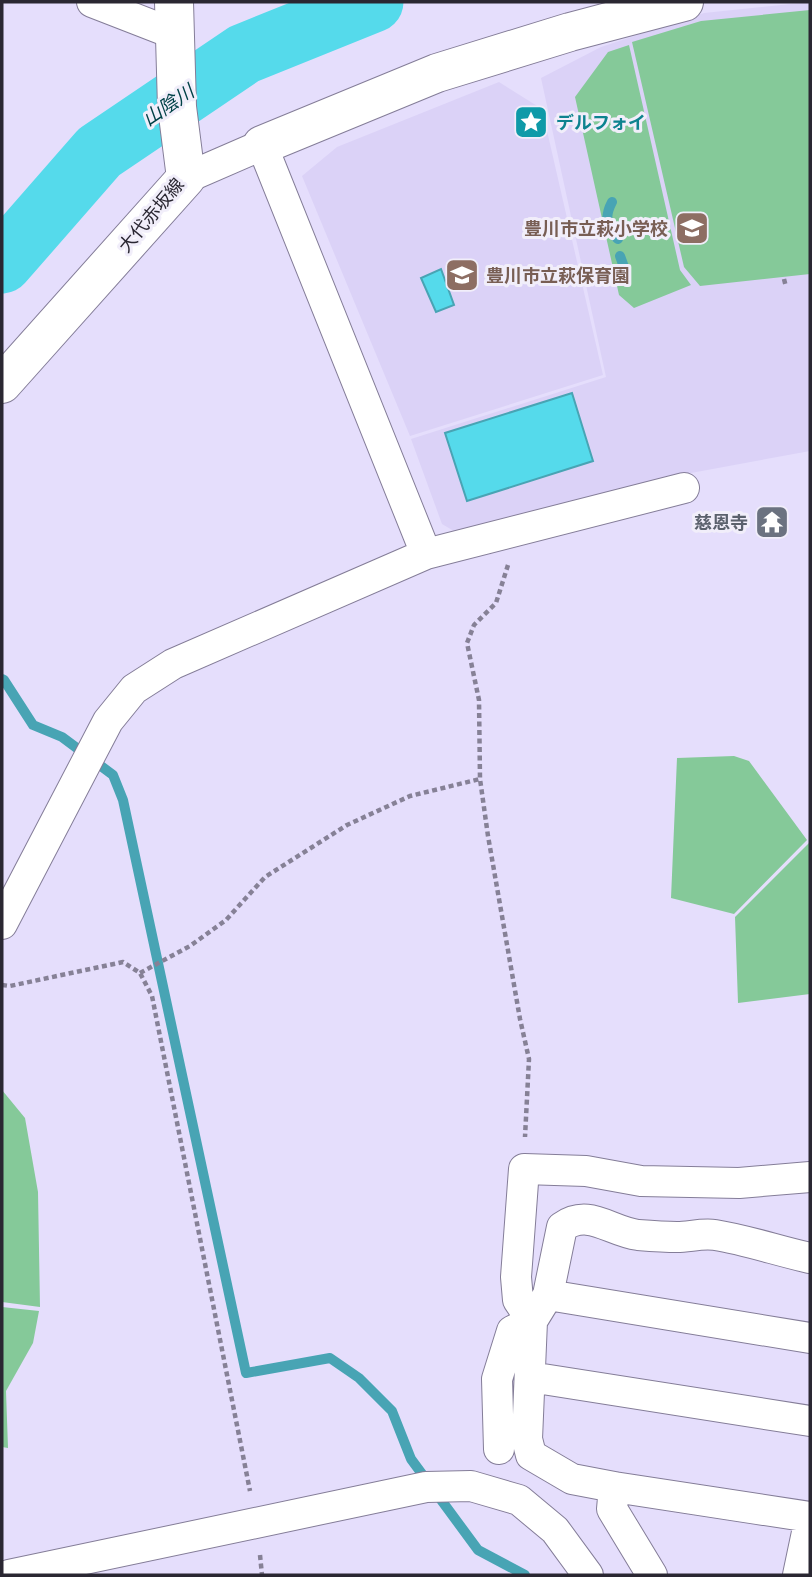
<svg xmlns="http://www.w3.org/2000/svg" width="812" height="1577" font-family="'IBM Plex Sans','Noto Sans JP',sans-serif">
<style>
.built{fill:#dbd2f7}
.green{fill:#85c999}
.water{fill:#55daeb;stroke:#48a4b4;stroke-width:2}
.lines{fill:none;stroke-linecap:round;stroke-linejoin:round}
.stream{stroke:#48a4b4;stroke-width:10}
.river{stroke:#55daeb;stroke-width:61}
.street-casing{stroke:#847d98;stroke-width:32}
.secondary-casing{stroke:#847d98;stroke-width:40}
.path{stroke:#868196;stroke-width:4.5;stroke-dasharray:5 3.5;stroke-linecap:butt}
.street{stroke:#fff;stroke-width:30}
.secondary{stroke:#fff;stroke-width:38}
.labels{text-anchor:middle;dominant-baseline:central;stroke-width:6;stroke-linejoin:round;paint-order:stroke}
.culture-label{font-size:18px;font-weight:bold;fill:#0d838f;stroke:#f1eefa;text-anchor:start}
.street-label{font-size:18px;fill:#2a2732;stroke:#f1eefa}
.education-label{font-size:18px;font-weight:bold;fill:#785e54;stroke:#f1eefa;text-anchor:end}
.worship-label{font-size:18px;font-weight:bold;fill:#5b616d;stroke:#f1eefa;text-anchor:end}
.water-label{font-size:19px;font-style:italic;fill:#004147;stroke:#f1eefa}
</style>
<rect width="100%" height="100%" fill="#e5defc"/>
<path class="built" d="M810 2V451L691 473 464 537 442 524 411 439 606 377 541 78 601 47 704 13Z
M499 82 542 109 603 375 410 436 302 176 337 147Z"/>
<path class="green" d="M810 10V274L700 286 684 267 632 42 701 21Z
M629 45 680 270 691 285 634 308 619 295 575 97 608 52Z
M734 756 749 761 807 840 734 914 671 898 677 758Z
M810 842V994L738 1003 735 917Z
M2 1090 25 1118 38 1192 40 1307 2 1302Z
M2 1307 39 1311 33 1343 6 1391 8 1448 2 1447Z"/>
<path class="water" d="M441 269 454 305 436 312 421 278Z
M572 393 593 461 467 501 445 433Z"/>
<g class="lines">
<path class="stream" d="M612 202C605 215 605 229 618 239
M620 256 624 267
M2 679 4 680 33 725 62 737 113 775 123 800 246 1373 330 1358 359 1378 392 1411 411 1459 478 1550 525 1575"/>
<path class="river" d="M2 263 99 152 244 54 373 2"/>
<g class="street-casing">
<path id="street" d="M92 2 177 35
M426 554 684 488
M2 924 108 721 134 689 173 664 426 554 262 145 186 178
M810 1258C778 1251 747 1240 715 1235 702 1233 689 1237 677 1237 664 1237 651 1236 638 1235 609 1231 589 1208 562 1227L548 1295 532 1321 527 1439 531 1455 572 1479 614 1487 810 1517
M548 1295 810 1338
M530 1377 810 1421
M499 1449 497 1379 512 1331 532 1321 518 1300 516 1277 524 1169 586 1171 641 1181 739 1183 810 1177
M614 1487 612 1509 652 1575
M9 1575 426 1487 471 1486 519 1500 555 1530 588 1575
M798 1575 810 1518"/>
</g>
<g class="secondary-casing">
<path id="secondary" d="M262 145 437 73 570 32 684 2
M2 384 186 178 177 107 174 2"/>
</g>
<path class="path" d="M784 279 786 287
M508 565 496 603 474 625 467 643 479 700 480 779 488 836 520 1019 529 1059 525 1137
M140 973 190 946 226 920 265 877 347 825 410 796 480 779
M2 985 10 986 123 962 140 973 152 996 250 1491
M260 1555 262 1575"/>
<use href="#street" class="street"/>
<use href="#secondary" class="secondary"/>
</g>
<defs>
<g id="sight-square" transform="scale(1.75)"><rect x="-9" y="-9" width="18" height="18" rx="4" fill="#0f9aa8" stroke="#f1eefa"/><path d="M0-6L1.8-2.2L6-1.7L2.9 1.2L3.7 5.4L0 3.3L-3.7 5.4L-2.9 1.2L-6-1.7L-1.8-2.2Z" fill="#fff"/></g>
<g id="school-square" transform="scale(1.75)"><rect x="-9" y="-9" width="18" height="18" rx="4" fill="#8d6e63" stroke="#f1eefa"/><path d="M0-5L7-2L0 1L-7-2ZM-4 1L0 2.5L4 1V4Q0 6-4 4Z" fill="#fff"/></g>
<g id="temple-square" transform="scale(1.75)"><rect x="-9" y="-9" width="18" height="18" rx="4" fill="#6b7280" stroke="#f1eefa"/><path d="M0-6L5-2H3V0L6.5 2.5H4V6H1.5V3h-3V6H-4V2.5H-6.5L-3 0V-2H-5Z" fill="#fff"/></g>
</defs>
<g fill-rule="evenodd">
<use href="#sight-square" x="531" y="122"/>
<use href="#school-square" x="692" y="228"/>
<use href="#school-square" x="462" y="275"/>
<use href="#temple-square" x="772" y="522"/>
</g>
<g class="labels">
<g class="culture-label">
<text x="556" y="122">デルフォイ</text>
</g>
<g class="street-label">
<text transform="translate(151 215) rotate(-50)">大代赤坂線</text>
</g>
<g class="education-label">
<text x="668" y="228">豊川市立萩小学校</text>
<text x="486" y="275" text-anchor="start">豊川市立萩保育園</text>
</g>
<g class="worship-label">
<text x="748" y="522">慈恩寺</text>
</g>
<g class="water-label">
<text transform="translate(168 105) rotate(-34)">山陰川</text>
</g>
</g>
<rect width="812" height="1577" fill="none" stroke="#2a2732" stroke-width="7"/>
</svg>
